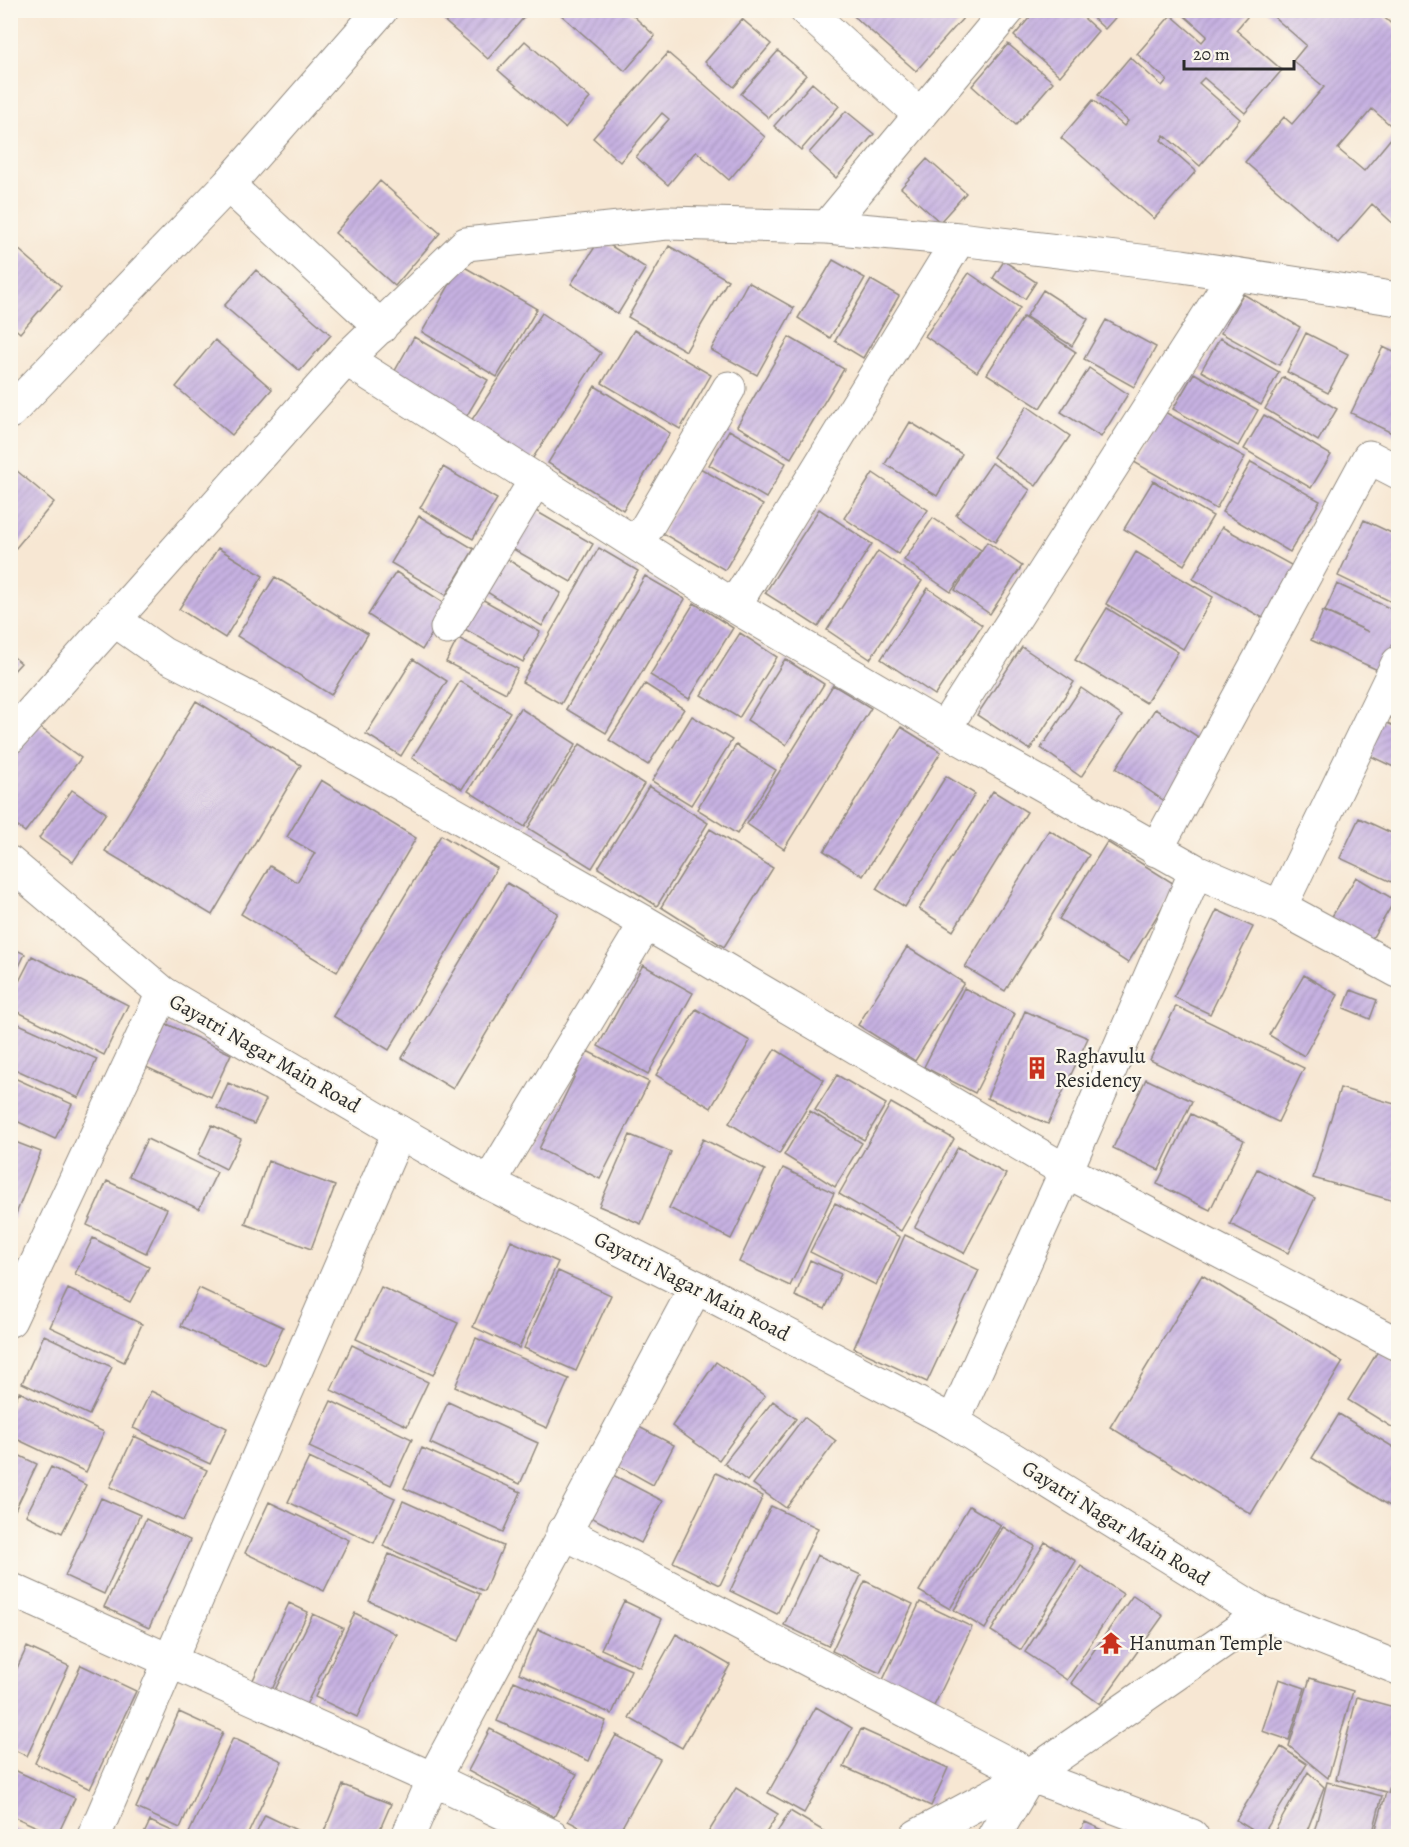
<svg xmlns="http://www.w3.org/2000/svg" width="1409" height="1847" font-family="Alegreya,serif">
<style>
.building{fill:url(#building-hatch);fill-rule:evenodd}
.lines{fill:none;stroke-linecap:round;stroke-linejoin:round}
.minor-casing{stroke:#91897f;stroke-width:35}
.tertiary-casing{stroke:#91897f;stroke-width:35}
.minor{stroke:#fff;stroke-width:33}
.tertiary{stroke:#fff;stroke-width:33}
.labels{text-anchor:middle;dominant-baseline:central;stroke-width:4.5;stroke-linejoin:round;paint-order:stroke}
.street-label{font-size:21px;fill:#2b2b2b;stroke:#fbf7ec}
.poi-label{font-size:21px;fill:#2b2b2b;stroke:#fbf7ec;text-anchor:start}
</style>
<defs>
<pattern id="building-hatch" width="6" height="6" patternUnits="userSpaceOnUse" patternTransform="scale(1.5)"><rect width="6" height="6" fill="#c6b1e1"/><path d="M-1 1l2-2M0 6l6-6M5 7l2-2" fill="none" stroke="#aa98c1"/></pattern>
</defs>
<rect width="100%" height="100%" fill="#fbf7ec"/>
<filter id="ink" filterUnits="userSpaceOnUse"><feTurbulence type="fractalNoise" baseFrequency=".0167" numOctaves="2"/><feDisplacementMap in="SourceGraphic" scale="12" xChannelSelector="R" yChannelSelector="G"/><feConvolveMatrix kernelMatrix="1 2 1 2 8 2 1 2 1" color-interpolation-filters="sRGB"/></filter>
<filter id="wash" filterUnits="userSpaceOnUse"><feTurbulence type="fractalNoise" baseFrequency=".008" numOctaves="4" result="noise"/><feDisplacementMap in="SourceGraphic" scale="24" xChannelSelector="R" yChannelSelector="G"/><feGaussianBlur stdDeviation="1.35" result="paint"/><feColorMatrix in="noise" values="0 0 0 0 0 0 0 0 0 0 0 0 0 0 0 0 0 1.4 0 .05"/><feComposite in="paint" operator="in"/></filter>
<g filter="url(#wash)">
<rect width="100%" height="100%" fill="#f7e7d3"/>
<g id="blocks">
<path class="building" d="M435 10H521L526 15 488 59 434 12Z
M561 10H627L655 36 625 71 559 13Z
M847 10H957L964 17 916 71Z
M1036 10H1075L1098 31 1060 76 1014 36Z
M1084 10H1122L1105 29Z
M1178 10H1253L1236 30 1282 70 1245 113 1204 78 1199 83 1240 119 1200 166 1164 135 1161 140 1196 171 1154 219 1061 138 1093 100 1124 126 1128 121 1098 95 1130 57 1162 86 1167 80 1137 54 1171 15 1202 42 1207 36Z
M1266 10H1376L1398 30V228L1372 204 1338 243 1245 162 1284 117 1292 124 1324 87 1293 61 1306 45ZM1372 109 1397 131 1364 171 1338 149Z
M742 19 771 44 734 87 705 62Z
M525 41 590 98 565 128 498 70Z
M1008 44 1053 82 1016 125 972 86Z
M778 51 806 75 769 118 741 94Z
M668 53 765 137 729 180 696 151 668 185 636 157 669 119 662 113 620 162 593 138Z
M812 83 839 106 801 150 774 126Z
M846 111 874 134 836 178 809 153Z
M927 159 966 193 940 222 901 188Z
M380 181 440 233 395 286 335 233Z
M600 239 646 268 618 314 571 284Z
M10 242 61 286 20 333 10 324Z
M669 246 728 280 686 351 628 317Z
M833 260 865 278 830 338 798 318Z
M1004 261 1036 282 1025 299 993 278Z
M461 265 537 309 497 377 422 332Z
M256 270 331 335 300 371 224 306Z
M969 273 1020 308 977 372 925 336Z
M871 280 899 296 863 358 835 341Z
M748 282 794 308 757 375 711 350Z
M1043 290 1088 319 1072 346 1026 317Z
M1243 294 1300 327 1279 365 1221 333Z
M542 313 601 353 529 464 469 424Z
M1023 317 1076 352 1040 408 987 374Z
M1106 320 1156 347 1134 387 1084 359Z
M634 330 711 375 680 429 602 383Z
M1306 333 1348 354 1328 393 1287 372Z
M414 337 488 380 465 419 392 376Z
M789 337 844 369 791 458 737 426Z
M1220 338 1279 372 1261 405 1201 371Z
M215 340 272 389 232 435 176 387Z
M1383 347 1398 354V436L1351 413Z
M1089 368 1128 394 1101 437 1061 412Z
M1194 373 1258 410 1238 446 1173 409Z
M1283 377 1337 409 1318 441 1265 409Z
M595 386 670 433 623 510 548 463Z
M1027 406 1070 436 1036 486 993 457Z
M1163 411 1245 457 1216 509 1134 462Z
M1264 415 1331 455 1311 488 1244 449Z
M910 422 962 454 937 496 885 464Z
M729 430 786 463 766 498 709 465Z
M1251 462 1320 501 1290 552 1222 512Z
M992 463 1030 490 995 542 956 515Z
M10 465 54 502 15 549 10 545Z
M443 467 497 499 473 539 420 508Z
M700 468 763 505 725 570 662 533Z
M873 473 928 510 898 554 844 518Z
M1153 481 1213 516 1184 565 1124 529Z
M819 509 872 544 818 627 765 593Z
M534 510 593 544 571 582 513 549Z
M419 516 474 549 446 595 391 563Z
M933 518 981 550 951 592 904 560Z
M1364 520 1398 536V605L1338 576Z
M1222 527 1302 571 1272 623 1193 579Z
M987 542 1022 566 990 614 955 590Z
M218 548 263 576 225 638 179 609Z
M599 548 638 571 561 704 522 682Z
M878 551 922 581 870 659 827 630Z
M1136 552 1213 597 1183 649 1106 604Z
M507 559 561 593 542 626 487 592Z
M396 572 449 606 422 650 368 615Z
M645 576 685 599 606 733 566 709Z
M275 577 368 634 331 695 237 636Z
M1337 584 1398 612V633L1380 671 1311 640 1323 611 1369 632 1325 611Z
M928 588 982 625 935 695 881 659Z
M480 598 540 632 523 662 463 628Z
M694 603 733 628 689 699 650 675Z
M1107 608 1178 652 1146 703 1075 660Z
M740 633 777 657 739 718 701 695Z
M458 638 518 669 506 693 446 662Z
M1022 647 1074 682 1030 750 977 715Z
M10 654 21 663 10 675Z
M413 659 447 681 401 756 366 734Z
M785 659 824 684 786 745 747 720Z
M460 681 510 712 462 789 412 758Z
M645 684 684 709 648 765 609 740Z
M833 685 871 708 784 849 747 824Z
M1081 688 1122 716 1081 777 1041 748Z
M1398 697V722L1389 717Z
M196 701 301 765 212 915 105 851Z
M520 708 576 744 525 827 468 791Z
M1155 709 1206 742 1166 802 1116 768Z
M692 716 732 740 691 805 652 781Z
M1381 720 1398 728V769L1366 754Z
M38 726 81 758 25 832 10 821V762Z
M901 727 941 752 863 876 824 851Z
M580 744 644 784 592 868 528 828Z
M736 745 776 770 737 834 697 809Z
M946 776 975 794 905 907 876 889Z
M321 780 416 838 337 972 241 914 270 866 297 882 315 853 287 837Z
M649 786 708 823 657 906 598 868Z
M72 790 106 813 73 862 39 838Z
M993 791 1027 812 953 931 919 909Z
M1359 818 1398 836V878L1396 884 1340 858Z
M710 829 773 868 724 947 661 907Z
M1049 830 1089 855 1005 991 965 967Z
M441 835 497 868 389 1050 333 1016Z
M1107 842 1176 885 1128 963 1059 919Z
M1356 877 1395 900 1370 942 1331 918Z
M507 883 558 913 453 1089 402 1058Z
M1217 910 1253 927 1210 1014 1174 997Z
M10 947 25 954 10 985Z
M907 947 964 983 915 1061 858 1025Z
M32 956 128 1005 104 1055 10 1008V999Z
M643 965 693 993 648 1074 598 1046Z
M1304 975 1338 995 1304 1056 1269 1035Z
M964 988 1015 1014 975 1093 924 1067Z
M1351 990 1377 1000 1370 1019 1344 1008Z
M1176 1006 1304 1068 1278 1122 1150 1060Z
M696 1009 750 1041 711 1108 656 1075Z
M1025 1011 1088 1038 1048 1124 987 1098Z
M10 1020 97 1059 79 1098 10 1067Z
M167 1024 231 1054 211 1097 146 1067Z
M775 1049 824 1080 779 1154 729 1123Z
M587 1051 649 1082 600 1179 539 1149Z
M837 1075 886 1104 864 1140 815 1110Z
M10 1076 72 1104 55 1139 10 1118Z
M1146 1079 1192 1101 1159 1170 1113 1148Z
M228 1083 266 1100 254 1124 217 1108Z
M1340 1088 1398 1105V1202L1313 1178Z
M891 1103 954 1139 901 1231 839 1194Z
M810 1111 862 1143 835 1187 784 1155Z
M1191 1114 1244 1140 1210 1210 1157 1184Z
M212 1125 241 1139 226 1169 198 1155Z
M630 1135 671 1152 641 1224 599 1206Z
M147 1139 217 1172 199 1209 129 1176Z
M703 1139 765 1170 731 1239 669 1208Z
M10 1140 41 1152 14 1219 10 1217Z
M958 1147 1006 1174 964 1253 915 1227Z
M268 1161 335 1186 311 1249 245 1224Z
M783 1168 834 1193 790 1286 739 1262Z
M1257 1169 1315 1198 1288 1253 1230 1224Z
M107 1181 167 1209 146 1253 87 1225Z
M835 1203 900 1237 876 1285 810 1252Z
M905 1235 979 1270 927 1382 854 1348Z
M93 1238 149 1267 130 1302 75 1274Z
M511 1241 558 1262 519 1348 473 1327Z
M810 1260 841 1274 825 1309 795 1296Z
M558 1271 611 1295 576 1371 524 1348Z
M1202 1275 1343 1362 1251 1514 1110 1427Z
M381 1287 458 1323 433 1375 356 1339Z
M199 1288 283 1327 265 1365 181 1326Z
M68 1289 142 1324 124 1362 50 1327Z
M44 1335 112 1367 89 1415 22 1383Z
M476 1338 569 1379 547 1428 455 1387Z
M352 1345 428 1382 407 1426 331 1390Z
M1378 1351 1398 1364V1431L1348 1400Z
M716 1362 765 1396 719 1460 672 1426Z
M151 1391 227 1428 210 1464 133 1428Z
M19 1392 104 1432 86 1472 10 1436V1410Z
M331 1401 412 1439 391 1485 309 1447Z
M773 1401 796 1419 747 1481 724 1463Z
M448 1402 538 1443 520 1484 430 1443Z
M1339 1414 1398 1450V1511L1312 1458Z
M804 1417 836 1441 786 1508 753 1484Z
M637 1426 674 1445 653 1485 617 1465Z
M134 1436 207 1470 183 1521 110 1487Z
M422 1448 521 1492 503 1532 404 1488Z
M10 1451 37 1464 15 1510 10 1508Z
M309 1458 395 1498 374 1543 288 1502Z
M51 1467 86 1485 62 1533 26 1515Z
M716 1473 763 1496 720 1585 673 1562Z
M611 1474 663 1501 641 1543 589 1516Z
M101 1498 140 1515 104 1594 65 1576Z
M403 1501 503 1546 484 1591 383 1546Z
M269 1502 349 1540 324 1591 245 1553Z
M771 1506 818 1528 777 1614 730 1591Z
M969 1506 1001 1525 950 1609 919 1591Z
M146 1519 190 1540 149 1628 104 1607Z
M1003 1527 1035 1546 985 1629 954 1610Z
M1045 1542 1076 1561 1021 1650 991 1631Z
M389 1554 480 1594 459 1641 369 1601Z
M817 1555 861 1575 828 1646 784 1625Z
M1081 1566 1123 1594 1067 1680 1025 1652Z
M865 1581 913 1604 880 1673 832 1651Z
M1133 1595 1163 1616 1100 1704 1071 1683Z
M624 1601 662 1619 640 1667 601 1649Z
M920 1602 972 1627 934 1706 882 1682Z
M289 1603 308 1612 270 1694 251 1684Z
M355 1613 396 1634 357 1717 315 1697Z
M313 1614 343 1628 305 1707 274 1692Z
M538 1629 631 1670 612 1714 519 1673Z
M676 1634 730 1665 682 1748 629 1718Z
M27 1647 69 1666 27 1756 10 1748V1683Z
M81 1665 136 1691 90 1789 35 1763Z
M1310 1678 1353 1691 1328 1778 1289 1746Z
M1279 1679 1305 1688 1289 1740 1262 1731Z
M514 1681 606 1721 589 1761 497 1721Z
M1357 1697 1398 1708V1754L1388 1793 1398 1796V1836H1374L1386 1792 1336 1779Z
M816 1707 852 1728 804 1813 768 1793Z
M179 1712 223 1732 180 1828 136 1808Z
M490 1729 577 1774 554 1817 468 1771Z
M861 1729 948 1768 931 1806 844 1767Z
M616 1735 660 1759 617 1836H596L568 1821Z
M233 1738 282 1761 247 1836H197L189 1833Z
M1281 1747 1307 1764 1262 1836 1236 1820Z
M10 1768 75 1798 57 1836 10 1815Z
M1308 1772 1324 1787 1305 1836H1279L1273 1834Z
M1327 1782 1382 1796 1372 1836H1313Z
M343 1785 391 1804 377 1836H330L323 1834Z
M736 1788 778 1814 764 1836H706Z
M790 1811 832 1836H775Z
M265 1815 309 1836H255Z
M150 1821 183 1836H143Z
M1085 1822 1116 1836H1078Z
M10 1827 32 1836H10Z"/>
</g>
</g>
<g filter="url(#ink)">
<use href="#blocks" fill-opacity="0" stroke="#91897f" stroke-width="1.5"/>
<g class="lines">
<g class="minor-casing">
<path id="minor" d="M806 10 920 115
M228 185 381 327
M827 227 1008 10
M346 359 734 606 944 729 1196 871 1280 907 1398 971
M10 412 228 185 381 10
M637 544 729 388
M734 606 959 239
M113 619 163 654 262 705 646 923 1066 1171 1395 1343
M447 628 535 481
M944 729 1235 274
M10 737 346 359 466 244 667 223 827 227 959 239 1182 266 1398 299
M1156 850 1369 457 1398 472
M1280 907 1398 663
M489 1183 646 923
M10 1320 163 993
M953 1422 1066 1171 1196 871
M563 1532 1030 1775 1192 1836
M10 1589 433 1779 552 1836
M94 1836 399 1132
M408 1836 433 1779 696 1287
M994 1836 1030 1775"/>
</g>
<g class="tertiary-casing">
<path id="tertiary" d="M10 863 163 993 399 1132 489 1183 696 1287 953 1422 1262 1614 1398 1668
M917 1836 1030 1775 1262 1614"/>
</g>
<use href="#minor" class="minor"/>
<use href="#tertiary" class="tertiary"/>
</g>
</g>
<defs>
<g id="building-bare" transform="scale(1.8)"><path d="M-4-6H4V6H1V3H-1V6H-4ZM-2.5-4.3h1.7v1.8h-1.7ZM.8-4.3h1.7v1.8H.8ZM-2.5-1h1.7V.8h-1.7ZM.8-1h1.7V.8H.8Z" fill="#c8321e" stroke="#fbf7ec" stroke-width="2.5" paint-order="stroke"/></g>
<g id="temple-bare" transform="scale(1.8)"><path d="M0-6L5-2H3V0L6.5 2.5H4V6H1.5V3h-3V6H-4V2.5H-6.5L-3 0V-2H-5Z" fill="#c8321e" stroke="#fbf7ec" stroke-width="2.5" paint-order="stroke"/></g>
</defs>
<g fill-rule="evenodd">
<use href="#building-bare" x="1037" y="1068"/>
<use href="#temple-bare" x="1111" y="1643"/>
</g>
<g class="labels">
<g class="street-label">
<text transform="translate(265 1053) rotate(30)">Gayatri Nagar Main Road</text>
<text transform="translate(692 1286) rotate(27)">Gayatri Nagar Main Road</text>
<text transform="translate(1116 1523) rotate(32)">Gayatri Nagar Main Road</text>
</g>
<g class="poi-label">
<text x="1055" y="1056">Raghavulu<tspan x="1055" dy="24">Residency</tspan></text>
<text x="1129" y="1643">Hanuman Temple</text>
</g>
</g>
<rect width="1409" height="1847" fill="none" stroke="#fbf7ec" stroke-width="36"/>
<path d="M1184 60v9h110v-9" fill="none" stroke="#2b2b2b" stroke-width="3"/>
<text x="1193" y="60" font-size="18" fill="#2b2b2b" stroke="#fbf7ec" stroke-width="4.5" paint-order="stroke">20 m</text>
</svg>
